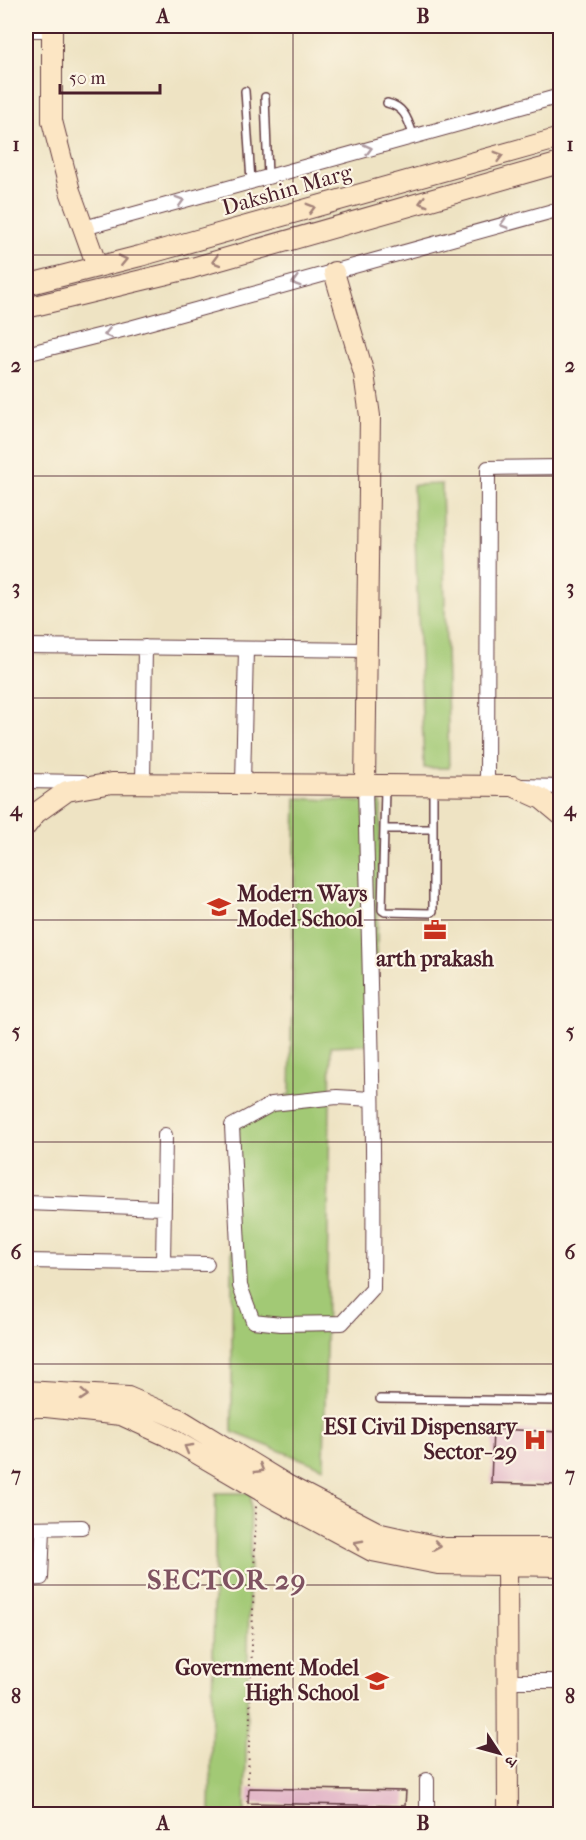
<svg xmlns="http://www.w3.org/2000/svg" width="586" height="1840" font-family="'IM FELL French Canon','Noto Serif Devanagari',serif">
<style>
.green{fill:#a2c974;stroke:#767450;stroke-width:1.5}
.building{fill:#e1b2c6}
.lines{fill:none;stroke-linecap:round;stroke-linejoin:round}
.lane-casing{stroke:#633c42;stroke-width:10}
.street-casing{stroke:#633c42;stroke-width:16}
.secondary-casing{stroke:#633c42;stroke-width:22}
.path{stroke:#633c42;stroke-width:2;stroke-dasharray:1.5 4.5;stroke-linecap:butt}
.lane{stroke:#fff;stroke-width:7}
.street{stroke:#fff;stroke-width:14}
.secondary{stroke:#fce6c4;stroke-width:20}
.oneway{stroke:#ae9aa0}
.oneway2{stroke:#a38278}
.grid{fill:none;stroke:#4a1f2b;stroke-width:1.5;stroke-opacity:0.55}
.labels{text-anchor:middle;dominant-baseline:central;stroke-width:4.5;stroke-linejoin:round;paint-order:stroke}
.street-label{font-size:22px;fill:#4a1f2b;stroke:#fcf5e5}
.poi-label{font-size:22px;font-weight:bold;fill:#4a1f2b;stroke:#fcf5e5;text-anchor:end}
.district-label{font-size:28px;font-weight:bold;letter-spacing:1.5px;fill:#7f5261;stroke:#fcf5e5}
.neatline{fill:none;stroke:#4a1f2b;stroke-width:2}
.grid-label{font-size:20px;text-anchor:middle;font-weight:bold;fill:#4a1f2b}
</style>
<rect width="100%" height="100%" fill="#fcf5e5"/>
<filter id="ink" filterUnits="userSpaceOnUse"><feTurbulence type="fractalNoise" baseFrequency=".0167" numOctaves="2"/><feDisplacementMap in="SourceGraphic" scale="12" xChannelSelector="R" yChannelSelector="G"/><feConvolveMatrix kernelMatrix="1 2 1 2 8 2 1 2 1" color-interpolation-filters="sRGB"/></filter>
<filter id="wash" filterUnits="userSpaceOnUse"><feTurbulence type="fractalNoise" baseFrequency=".008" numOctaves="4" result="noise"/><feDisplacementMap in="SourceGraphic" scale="24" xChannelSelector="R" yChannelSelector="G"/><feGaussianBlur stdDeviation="1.35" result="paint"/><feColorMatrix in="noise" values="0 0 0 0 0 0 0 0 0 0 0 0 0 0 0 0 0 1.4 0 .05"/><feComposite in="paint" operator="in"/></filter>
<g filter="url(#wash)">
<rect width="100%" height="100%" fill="#eee3c3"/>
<path class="green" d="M442 484 449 768H424L413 485Z
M296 798 381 803 374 1044 331 1046 324 1468 232 1432V1126L290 1094Z
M216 1493H251L245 1814H210Z"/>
<g id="blocks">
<path class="building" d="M493 1429 560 1432 558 1485 491 1483Z
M249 1788 406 1791 405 1806 248 1803Z"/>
</g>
</g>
<g filter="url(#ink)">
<use href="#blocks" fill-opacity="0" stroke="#633c42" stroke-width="1.5"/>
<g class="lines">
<g class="lane-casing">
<path id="lane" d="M245 91 251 181
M265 97 268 177
M387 103C405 107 408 120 414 137
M385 788 382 910 385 912 431 913 433 911V788
M384 829H433
M380 1399 560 1401"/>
</g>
<g class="street-casing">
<path id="street" d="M26 30H52
M84 228 560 96
M26 354 130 328 560 209
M26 646 367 650
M26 781 83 782
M143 783 145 647
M243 784 246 649
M365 785C369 953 375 1121 373 1289L342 1323 281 1324 253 1321 240 1286 232 1126 272 1104 337 1097 372 1099
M487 786 488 468 560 467
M521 786 560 787
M26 1203 163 1208
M26 1261 207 1264
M163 1264 165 1135
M26 1528 82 1527
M26 1579 41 1578 43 1529
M508 1681H560
M427 1814V1780"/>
</g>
<g class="secondary-casing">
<path id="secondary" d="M52 26V121L70 191 97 266
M334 272 364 374 370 416 365 785
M26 285 140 256 560 138
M26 308 192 268 560 163
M26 826 36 813 67 791 112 783 513 786 542 799 560 814
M26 1391 128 1397 179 1419 287 1485 381 1534 444 1548H560
M26 1407H46L121 1415 167 1436 275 1499 372 1551 438 1564 560 1566
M507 1554 508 1814"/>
</g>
<path class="path" d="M247 1814 256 1506"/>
<use href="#lane" class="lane"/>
<use href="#street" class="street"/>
<use href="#secondary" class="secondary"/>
</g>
<defs><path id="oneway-chevron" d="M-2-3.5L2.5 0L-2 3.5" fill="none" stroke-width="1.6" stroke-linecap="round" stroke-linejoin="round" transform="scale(1.5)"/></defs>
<g class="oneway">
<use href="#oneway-chevron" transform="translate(368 149) rotate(-15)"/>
<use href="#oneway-chevron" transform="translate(180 201) rotate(-16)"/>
<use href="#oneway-chevron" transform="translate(504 224) rotate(164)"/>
<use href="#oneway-chevron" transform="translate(296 282) rotate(164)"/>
<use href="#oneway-chevron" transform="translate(108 334) rotate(167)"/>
</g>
<g class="oneway2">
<use href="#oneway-chevron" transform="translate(499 156) rotate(-16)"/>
<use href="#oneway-chevron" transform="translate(423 202) rotate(164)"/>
<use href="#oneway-chevron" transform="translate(311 208) rotate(-16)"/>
<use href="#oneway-chevron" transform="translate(123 260) rotate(-13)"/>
<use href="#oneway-chevron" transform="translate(216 261) rotate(164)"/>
<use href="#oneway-chevron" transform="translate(84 1395) rotate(3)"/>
<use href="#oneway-chevron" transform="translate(188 1448) rotate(-150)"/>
<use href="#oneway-chevron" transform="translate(260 1469) rotate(31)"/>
<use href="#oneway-chevron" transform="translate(358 1544) rotate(-152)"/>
<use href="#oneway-chevron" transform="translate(437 1546) rotate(10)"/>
</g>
</g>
<path class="grid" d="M293 26V1814M26 255H560M26 476H560M26 698H560M26 920H560M26 1142H560M26 1364H560M26 1585H560"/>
<defs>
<g id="school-bare" transform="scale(1.8)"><path d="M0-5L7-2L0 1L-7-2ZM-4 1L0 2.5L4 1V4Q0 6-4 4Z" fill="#c8321e" stroke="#fcf5e5" stroke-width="2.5" paint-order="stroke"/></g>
<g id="office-bare" transform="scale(1.8)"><path d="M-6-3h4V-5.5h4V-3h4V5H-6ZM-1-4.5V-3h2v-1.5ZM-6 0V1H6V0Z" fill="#c8321e" stroke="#fcf5e5" stroke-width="2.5" paint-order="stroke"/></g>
<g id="hospital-bare" transform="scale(1.8)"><path d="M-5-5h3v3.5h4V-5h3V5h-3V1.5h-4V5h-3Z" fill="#c8321e" stroke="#fcf5e5" stroke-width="2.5" paint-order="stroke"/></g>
</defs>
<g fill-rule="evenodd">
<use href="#school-bare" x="219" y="907"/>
<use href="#office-bare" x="435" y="930"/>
<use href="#hospital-bare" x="535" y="1440"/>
<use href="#school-bare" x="377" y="1681"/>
</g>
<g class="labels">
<g class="street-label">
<text transform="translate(287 190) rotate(-16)">Dakshin Marg</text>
</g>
<g class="poi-label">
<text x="237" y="894" text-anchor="start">Modern Ways<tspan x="237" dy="25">Model School</tspan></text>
<text x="435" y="959" text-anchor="middle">arth prakash</text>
<text x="517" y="1427">ESI Civil Dispensary<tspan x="517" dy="25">Sector- 29</tspan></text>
<text x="359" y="1668">Government Model<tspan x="359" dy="25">High School</tspan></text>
</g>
<g class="district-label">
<text x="227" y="1579">SECTOR 29</text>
</g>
</g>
<rect width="586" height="1840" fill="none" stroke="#fcf5e5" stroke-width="66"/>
<g transform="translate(499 1753) rotate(126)" stroke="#fcf5e5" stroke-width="4.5" paint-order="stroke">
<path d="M0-4.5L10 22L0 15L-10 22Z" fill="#4a1f2b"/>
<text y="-9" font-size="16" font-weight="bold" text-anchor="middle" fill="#4a1f2b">उ</text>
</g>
<path d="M60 84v9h100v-9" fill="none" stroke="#4a1f2b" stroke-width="3"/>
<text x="69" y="84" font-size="18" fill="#4a1f2b" stroke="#fcf5e5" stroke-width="4.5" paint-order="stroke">50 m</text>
<rect x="33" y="33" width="520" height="1774" class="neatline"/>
<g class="grid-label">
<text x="163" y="23">A</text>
<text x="423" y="23">B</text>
<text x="16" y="151">1</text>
<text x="570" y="151">1</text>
<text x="16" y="372">2</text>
<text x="570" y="372">2</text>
<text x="16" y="594">3</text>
<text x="570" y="594">3</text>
<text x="16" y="816">4</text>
<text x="570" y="816">4</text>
<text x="16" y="1038">5</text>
<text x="570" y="1038">5</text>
<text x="16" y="1259">6</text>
<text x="570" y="1259">6</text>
<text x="16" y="1481">7</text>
<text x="570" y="1481">7</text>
<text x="16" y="1703">8</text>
<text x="570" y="1703">8</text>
<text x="163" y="1830">A</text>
<text x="423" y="1830">B</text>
</g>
</svg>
